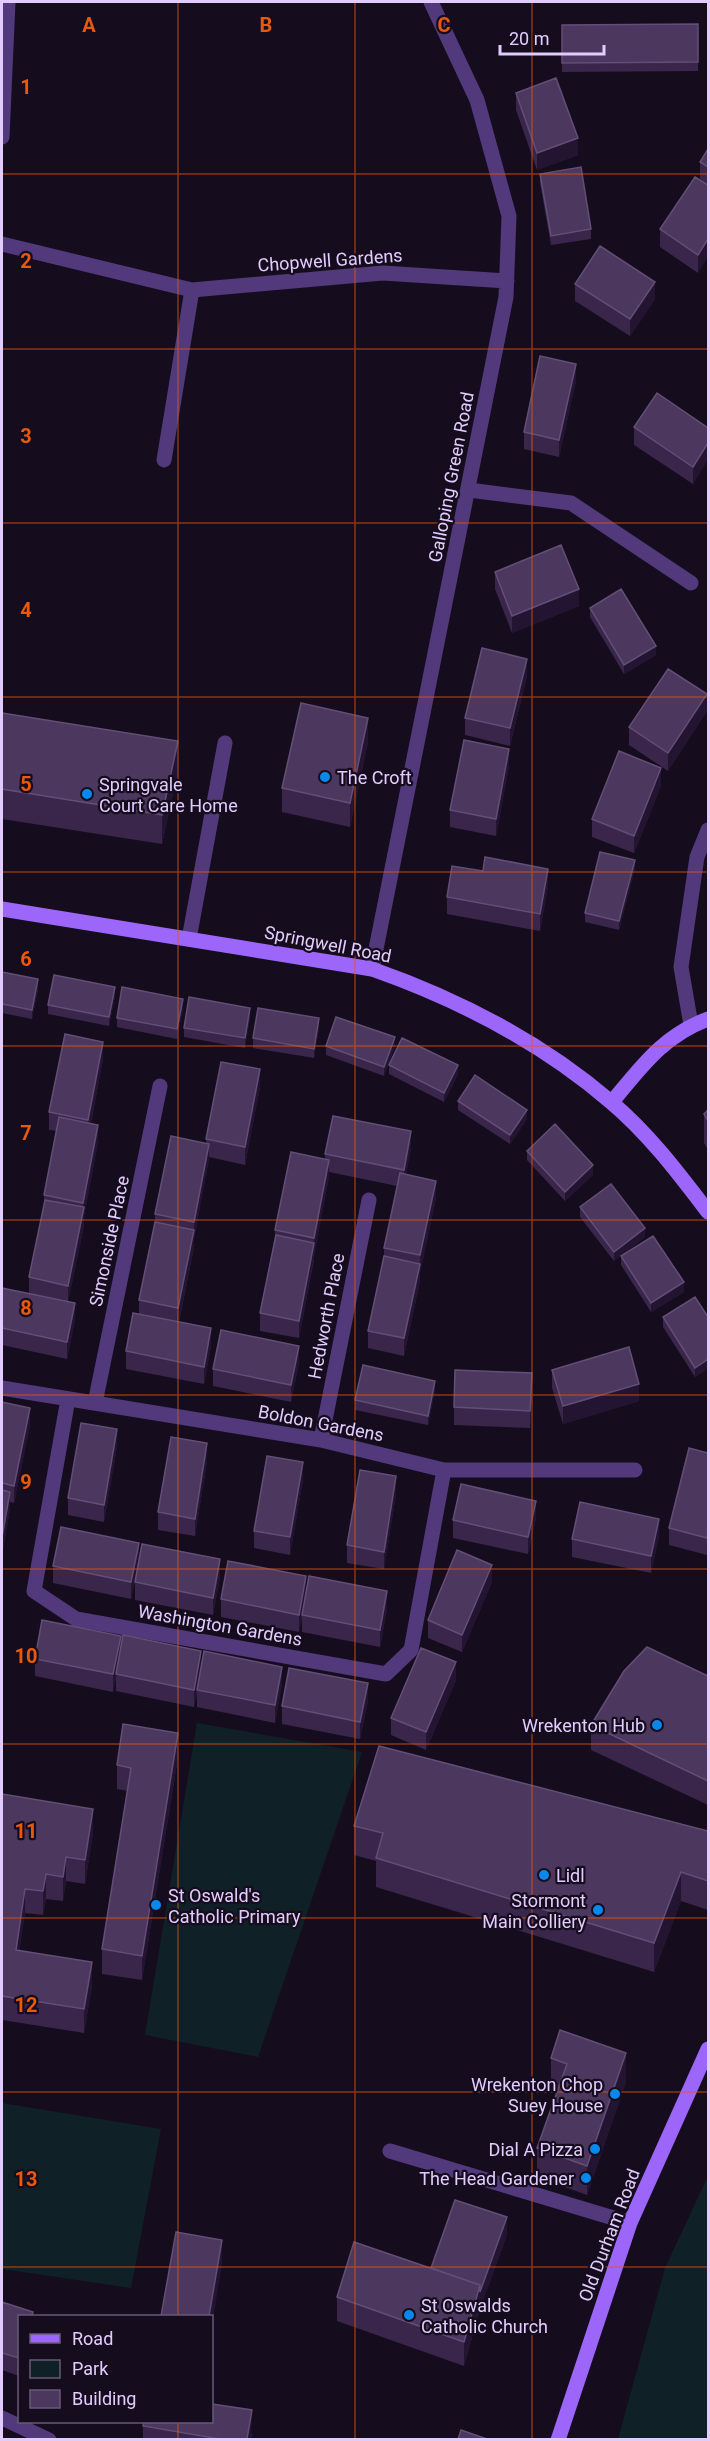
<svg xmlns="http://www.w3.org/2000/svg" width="710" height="2441" font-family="Roboto,sans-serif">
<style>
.green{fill:#102027}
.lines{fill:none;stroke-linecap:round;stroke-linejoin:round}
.street{stroke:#52397b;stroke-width:15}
.secondary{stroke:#9b66f9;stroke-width:15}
.wall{fill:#3a254b}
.shaded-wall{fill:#231431}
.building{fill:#4c375e;stroke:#634e77;stroke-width:1.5}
.grid{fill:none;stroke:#e8590c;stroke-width:1.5;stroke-opacity:0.55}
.poi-dot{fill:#0988ec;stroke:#150d1e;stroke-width:2}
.labels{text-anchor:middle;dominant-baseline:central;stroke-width:4.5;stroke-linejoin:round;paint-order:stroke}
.street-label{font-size:18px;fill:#e2cbfd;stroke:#150d1e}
.poi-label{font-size:18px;fill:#e2cbfd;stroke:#150d1e;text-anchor:start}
.grid-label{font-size:20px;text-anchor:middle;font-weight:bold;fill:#e8590c;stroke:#150d1e;stroke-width:4.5;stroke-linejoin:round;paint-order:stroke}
</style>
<rect width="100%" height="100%" fill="#150d1e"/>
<path class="green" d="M197 1723 362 1752 258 2057 145 2035Z
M2 2103 161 2129 131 2288 2 2269Z
M708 2176V2439H618L665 2268Z"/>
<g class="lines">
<path class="street" d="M2 137 8 2
M2 244 192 290 383 273 507 281
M164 460 192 290
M469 490 571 503 691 583
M189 939 225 743
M372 969 506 297 509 216 477 100 431 2
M691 1025 681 967 697 857 708 830
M2 1388 321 1440 444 1470H635
M68 1399 34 1591 76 1619 386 1674 411 1650 444 1470
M95 1403 160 1086
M321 1440 369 1200
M390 2151 630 2223
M2 2418 49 2440"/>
<path class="secondary" d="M2 909 372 969C460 1000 540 1041 611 1102 649 1134 679 1174 708 1212
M612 1102C642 1066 663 1036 708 1019
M558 2440 630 2223 708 2049"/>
</g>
<path class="wall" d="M698 24V71L562 72V25Z
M516 93 578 155 537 170 516 110Z
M708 149V184L700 179V162Z
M540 174 591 229V239L551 245 540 183Z
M708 185 698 273 660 247V229Z
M575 284 655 299 630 336 575 301Z
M576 381 559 457 524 449V432Z
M634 427 708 428 693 484 634 445Z
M495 572 579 606 512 633 495 589Z
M590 608 656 655 624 674 590 617Z
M527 676 510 746 465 735V718Z
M707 711 668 771 629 745V727Z
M2 713 178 770 162 844 2 819Z
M368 742 350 827 282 812V788Z
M509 766 496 836 450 827V810Z
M661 786 634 853 592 837V819Z
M635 869 619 930 585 922V913Z
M548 886 540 931 447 914V897Z
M2 972 38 989 32 1019 2 1013Z
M115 996 109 1026 48 1014V1005Z
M183 1008 177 1039 117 1027V1018Z
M250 1017 245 1048 184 1037V1028Z
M319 1027 314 1058 253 1048V1038Z
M326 1046H395L384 1076 326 1055Z
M103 1059 91 1123 98 1142 84 1216V1225L68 1302 75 1320 67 1359 2 1345V1288L29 1294V1277L44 1203V1195L57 1131 49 1130V1112Z
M389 1065 458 1074 444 1102 389 1074Z
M260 1087 245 1165 209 1157 194 1239V1247L179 1322 211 1346 204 1384 126 1369V1351L139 1314V1300L155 1222V1214L206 1143V1139Z
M458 1101 527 1119 510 1144 458 1110Z
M708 1110V1150L704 1143V1114Z
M411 1148 406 1174 436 1198 420 1273V1281L404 1356 368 1348V1331L384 1256V1248L397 1186 329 1172V1177L314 1254V1260L299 1338 260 1331V1313L275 1236V1230L325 1159V1154Z
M527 1151 593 1175 565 1201 527 1160Z
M580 1207 645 1237 614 1261 580 1217Z
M621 1256 684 1292 651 1312 621 1265Z
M663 1317H708V1368L695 1377 663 1327Z
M299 1363 291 1402 213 1386V1369Z
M552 1370 639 1401 563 1424 552 1388Z
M435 1390 428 1425 355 1410V1400Z
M532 1390 530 1428 454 1425V1407Z
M2 1402 30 1425 14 1503 10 1502V1509L2 1555Z
M117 1447 104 1522 68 1515V1498Z
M708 1453 707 1555 669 1545V1528Z
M207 1461 195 1536 158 1530V1512Z
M303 1479 290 1555 254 1548V1531Z
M396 1494 384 1569 347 1563V1545Z
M536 1518 528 1554 453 1538V1520Z
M659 1536 651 1573 572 1557V1539Z
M139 1561 131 1599 53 1583V1566Z
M220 1577 213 1615 135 1600V1582Z
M492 1582 462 1652 428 1638V1620Z
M306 1591 387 1609 380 1647 302 1632V1617L299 1632 221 1617V1599Z
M121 1649 201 1666 282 1684 275 1723 197 1707V1693L194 1707 116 1691V1678L113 1692 35 1676V1659Z
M708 1676V1805L591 1750V1725Z
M456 1680 426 1750 391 1735V1718Z
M368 1701 360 1739 282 1724V1706Z
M178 1757 142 1980 102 1974V1949L128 1791 117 1789V1765Z
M2 1794 93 1833 85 1884 66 1881 63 1901 46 1899 43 1915 25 1913 19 1950 92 1986 84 2033 2 2020Z
M354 1826 708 1831V1910L681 1901 654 1972 376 1887V1861L354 1855Z
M551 2058 626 2082 587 2195 537 2177V2148L558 2090 551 2087Z
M507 2235 480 2309 464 2366 337 2321V2297L431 2268Z
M2 2302 33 2316H20L19 2376 2 2370Z
M143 2426 252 2434 251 2439H143Z"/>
<path class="shaded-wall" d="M578 138V155L537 170V153Z
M708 239V257L698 273V255Z
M655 282V299L630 336V319Z
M576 364V381L559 457V440Z
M708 443V460L693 484V467Z
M579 589V606L512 633V616Z
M656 646V655L624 674V665Z
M527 659V676L510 746V728Z
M707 694V711L668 771V753Z
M368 718V742L350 827V803Z
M178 741V770L162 844V815Z
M509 749V766L496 836V819Z
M661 768V786L634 853V836Z
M635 860V869L619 930V921Z
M548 869V886L540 931V914Z
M38 979V989L32 1019V1010Z
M115 987V996L109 1026V1017Z
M183 999V1008L177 1039V1029Z
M250 1008V1017L245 1048V1038Z
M319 1018V1027L314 1058V1049Z
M395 1037V1046L384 1076V1067Z
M103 1042V1059L88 1137V1120Z
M458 1065V1074L444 1102V1093Z
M260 1069V1087L245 1165V1147Z
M527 1110V1119L510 1144V1135Z
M98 1125V1142L84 1216V1225L68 1303V1286L83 1212V1203Z
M411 1131V1148L404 1187V1170Z
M209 1144V1161L194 1239V1222Z
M329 1160V1177L299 1338V1321Z
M593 1165V1175L565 1201V1192Z
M436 1181V1198L420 1273V1255Z
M645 1228V1237L614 1261V1252Z
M194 1230V1247L178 1325V1308Z
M420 1264V1281L404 1356V1338Z
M684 1282V1292L651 1312V1303Z
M75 1303V1320L67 1359V1342Z
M211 1328V1346L204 1384V1367Z
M299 1346V1363L291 1402V1385Z
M708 1359V1368L695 1377V1368Z
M532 1373V1390L530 1428V1411Z
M435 1381V1390L428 1425V1416Z
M639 1384V1401L563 1424V1406Z
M30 1408V1425L14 1503V1486Z
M117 1429V1447L104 1522V1505Z
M207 1443V1461L195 1536V1519Z
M303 1462V1479L290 1555V1537Z
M396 1476V1494L384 1569V1552Z
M10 1492V1509L2 1555V1537Z
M536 1501V1518L528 1554V1537Z
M659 1519V1536L651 1573V1556Z
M708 1531V1548L707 1555V1538Z
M139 1543V1561L131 1599V1582Z
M220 1559V1577L213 1615V1598Z
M492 1565V1582L462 1652V1635Z
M306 1576V1593L299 1632V1615Z
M387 1591V1609L380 1647V1630Z
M121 1636V1653L113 1692V1674Z
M201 1651V1668L194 1707V1690Z
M456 1662V1680L426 1750V1732Z
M282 1667V1684L275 1723V1705Z
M368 1683V1701L360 1739V1722Z
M178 1733V1757L142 1980V1956Z
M93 1809V1833L85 1884V1860Z
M66 1857V1881L63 1901V1877Z
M681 1872V1901L654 1972V1943Z
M46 1874V1899L43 1915V1891Z
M25 1889V1913L16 1974V1950Z
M92 1962V1986L84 2033V2009Z
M626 2053V2082L587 2195V2166Z
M507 2217V2235L480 2309 464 2366V2342L480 2285Z
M222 2240V2264L212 2325V2316H209Z
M252 2410 251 2439H247Z"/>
<path class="building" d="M698 24V62L562 63V25Z
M556 78 578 138 537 153 516 93Z
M708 149V167L700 162Z
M581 167 591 229 551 236 540 174Z
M695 177 708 185V239L698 255 660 229Z
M600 246 655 282 630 319 575 284Z
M540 356 576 364 559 440 524 432Z
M657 393 708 428V443L693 467 634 427Z
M561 545 579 589 512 616 495 572Z
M621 589 656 646 624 665 590 608Z
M482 648 527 659 510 728 465 718Z
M668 669 707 694 668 753 629 727Z
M301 703 368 718 350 803 282 788Z
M2 713 178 741 162 815 2 789Z
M464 740 509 749 496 819 450 810Z
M619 751 661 768 634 836 592 819Z
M600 852 635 860 619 921 585 913Z
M485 857 548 869 540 914 447 897 452 866 483 871Z
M2 972 38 979 32 1010 2 1004Z
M54 975 115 987 109 1017 48 1005Z
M122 987 183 999 177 1029 117 1018Z
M189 997 250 1008 245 1038 184 1028Z
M258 1008 319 1018 314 1049 253 1038Z
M336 1017 395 1037 384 1067 326 1046Z
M65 1034 103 1042 88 1120 49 1112Z
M402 1038 458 1065 444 1093 389 1065Z
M221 1062 260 1069 245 1147 206 1139Z
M475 1075 527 1110 510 1135 458 1101Z
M708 1110V1121L704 1114Z
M333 1116 411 1131 404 1170 325 1154Z
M59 1117 98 1125 83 1203 44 1195Z
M555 1124 593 1165 565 1192 527 1151Z
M171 1136 209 1144 194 1222 155 1214Z
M291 1152 329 1160 314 1238 275 1230Z
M400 1173 436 1181 420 1255 384 1248Z
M611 1184 645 1228 614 1252 580 1207Z
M45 1200 84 1207 68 1286 29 1277Z
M155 1222 194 1230 178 1308 139 1300Z
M276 1235 314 1243 299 1321 260 1313Z
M653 1236 684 1282 651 1303 621 1256Z
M384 1256 420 1264 404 1338 368 1331Z
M2 1288 75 1303 67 1342 2 1328Z
M695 1297 708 1317V1359L695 1368 663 1317Z
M133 1313 211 1328 204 1367 126 1351Z
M221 1330 299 1346 291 1385 213 1369Z
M629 1347 639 1384 563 1406 552 1370Z
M363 1365 435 1381 428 1416 355 1400Z
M455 1370 532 1373 530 1411 454 1407Z
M2 1402 30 1408 14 1486 2 1483Z
M81 1423 117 1429 104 1505 68 1498Z
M171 1437 207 1443 195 1519 158 1512Z
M689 1448 708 1453V1531L707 1538 669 1528Z
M267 1456 303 1462 290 1537 254 1531Z
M360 1470 396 1476 384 1552 347 1545Z
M461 1484 536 1501 528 1537 453 1520Z
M2 1490 10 1492 2 1537Z
M580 1502 659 1519 651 1556 572 1539Z
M61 1527 139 1543 131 1582 53 1566Z
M142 1544 220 1559 213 1598 135 1582Z
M457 1550 492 1565 462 1635 428 1620Z
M228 1561 306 1576 299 1615 221 1599Z
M309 1576 387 1591 380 1630 302 1615Z
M42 1620 121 1636 113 1674 35 1659Z
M123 1635 201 1651 194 1690 116 1674Z
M647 1647 708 1676V1781L591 1725 624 1671Z
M421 1648 456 1662 426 1732 391 1718Z
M204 1651 282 1667 275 1705 197 1690Z
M289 1668 368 1683 360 1722 282 1706Z
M123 1724 178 1733 142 1956 102 1949 131 1768 117 1765Z
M379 1746 708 1831V1881L681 1872 654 1943 376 1858 383 1833 354 1826Z
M2 1794 93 1809 85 1860 66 1857 63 1877 46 1874 43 1891 25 1889 16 1950 92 1962 84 2009 2 1996Z
M560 2030 626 2053 587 2166 537 2148 567 2064 551 2058Z
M455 2200 507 2217 480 2292V2285L431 2268Z
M176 2232 222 2240 209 2316H161Z
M354 2242 480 2285 464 2342 337 2297Z
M2 2302 33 2312 32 2316H20L19 2358 2 2353Z
M212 2404 252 2410 247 2439H220L143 2426 144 2421H212Z
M461 2430 487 2439H458Z"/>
<path class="grid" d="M178 2V2316M355 2V2440M532 2V2440M2 174H708M2 349H708M2 523H708M2 697H708M2 872H708M2 1046H708M2 1220H708M2 1395H708M2 1569H708M2 1744H708M2 1918H708M2 2092H708M2 2267H708M178 2422V2440"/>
<g class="poi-dot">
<circle cx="325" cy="777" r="6"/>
<circle cx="87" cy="794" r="6"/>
<circle cx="657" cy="1725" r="6"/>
<circle cx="544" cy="1875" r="6"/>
<circle cx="156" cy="1905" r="6"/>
<circle cx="598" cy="1910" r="6"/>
<circle cx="615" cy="2094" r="6"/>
<circle cx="595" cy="2149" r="6"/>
<circle cx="586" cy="2178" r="6"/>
<circle cx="409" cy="2315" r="6"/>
</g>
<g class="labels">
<g class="street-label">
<text transform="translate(330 260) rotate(-4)">Chopwell Gardens</text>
<text transform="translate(451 477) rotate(-79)">Galloping Green Road</text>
<text transform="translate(328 944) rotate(11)">Springwell Road</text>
<text transform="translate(109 1241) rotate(-78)">Simonside Place</text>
<text transform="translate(326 1316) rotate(-79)">Hedworth Place</text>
<text transform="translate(321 1423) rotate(11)">Boldon Gardens</text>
<text transform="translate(220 1625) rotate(10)">Washington Gardens</text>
<text transform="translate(609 2235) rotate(-69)">Old Durham Road</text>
</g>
<g class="poi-label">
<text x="337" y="777">The Croft</text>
<text x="99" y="784">Springvale<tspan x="99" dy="21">Court Care Home</tspan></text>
<text x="645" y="1725" text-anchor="end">Wrekenton Hub</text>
<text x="556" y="1875">Lidl</text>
<text x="168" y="1895">St Oswald's<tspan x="168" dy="21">Catholic Primary</tspan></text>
<text x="586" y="1900" text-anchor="end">Stormont<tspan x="586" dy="21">Main Colliery</tspan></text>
<text x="603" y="2084" text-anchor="end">Wrekenton Chop<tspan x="603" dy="21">Suey House</tspan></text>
<text x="583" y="2149" text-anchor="end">Dial A Pizza</text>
<text x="574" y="2178" text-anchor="end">The Head Gardener</text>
<text x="421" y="2305">St Oswalds<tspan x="421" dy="21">Catholic Church</tspan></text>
</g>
</g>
<g class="grid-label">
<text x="89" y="32">A</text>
<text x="266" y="32">B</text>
<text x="444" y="32">C</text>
<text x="26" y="94">1</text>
<text x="26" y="268">2</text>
<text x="26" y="443">3</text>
<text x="26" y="617">4</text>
<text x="26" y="791">5</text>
<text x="26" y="966">6</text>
<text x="26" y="1140">7</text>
<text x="26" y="1315">8</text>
<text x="26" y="1489">9</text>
<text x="26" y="1663">10</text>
<text x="26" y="1838">11</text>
<text x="26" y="2012">12</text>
<text x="26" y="2186">13</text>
</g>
<rect width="710" height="2441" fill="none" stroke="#e2cbfd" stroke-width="6"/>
<rect x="18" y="2315" width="195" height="108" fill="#150d1e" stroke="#675977" stroke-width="1.5"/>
<rect x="30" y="2334" width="30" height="9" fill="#9b66f9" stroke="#675977" stroke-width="1.5"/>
<text x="72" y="2345" font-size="18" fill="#e2cbfd">Road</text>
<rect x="30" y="2360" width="30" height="18" fill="#102027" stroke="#675977" stroke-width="1.5"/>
<text x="72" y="2375" font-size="18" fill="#e2cbfd">Park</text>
<rect x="30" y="2390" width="30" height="18" fill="#4c375e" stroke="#675977" stroke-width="1.5"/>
<text x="72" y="2405" font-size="18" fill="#e2cbfd">Building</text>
<path d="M500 45v9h104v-9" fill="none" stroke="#e2cbfd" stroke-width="3"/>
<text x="509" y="45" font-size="18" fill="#e2cbfd" stroke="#150d1e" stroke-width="4.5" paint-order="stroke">20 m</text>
</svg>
